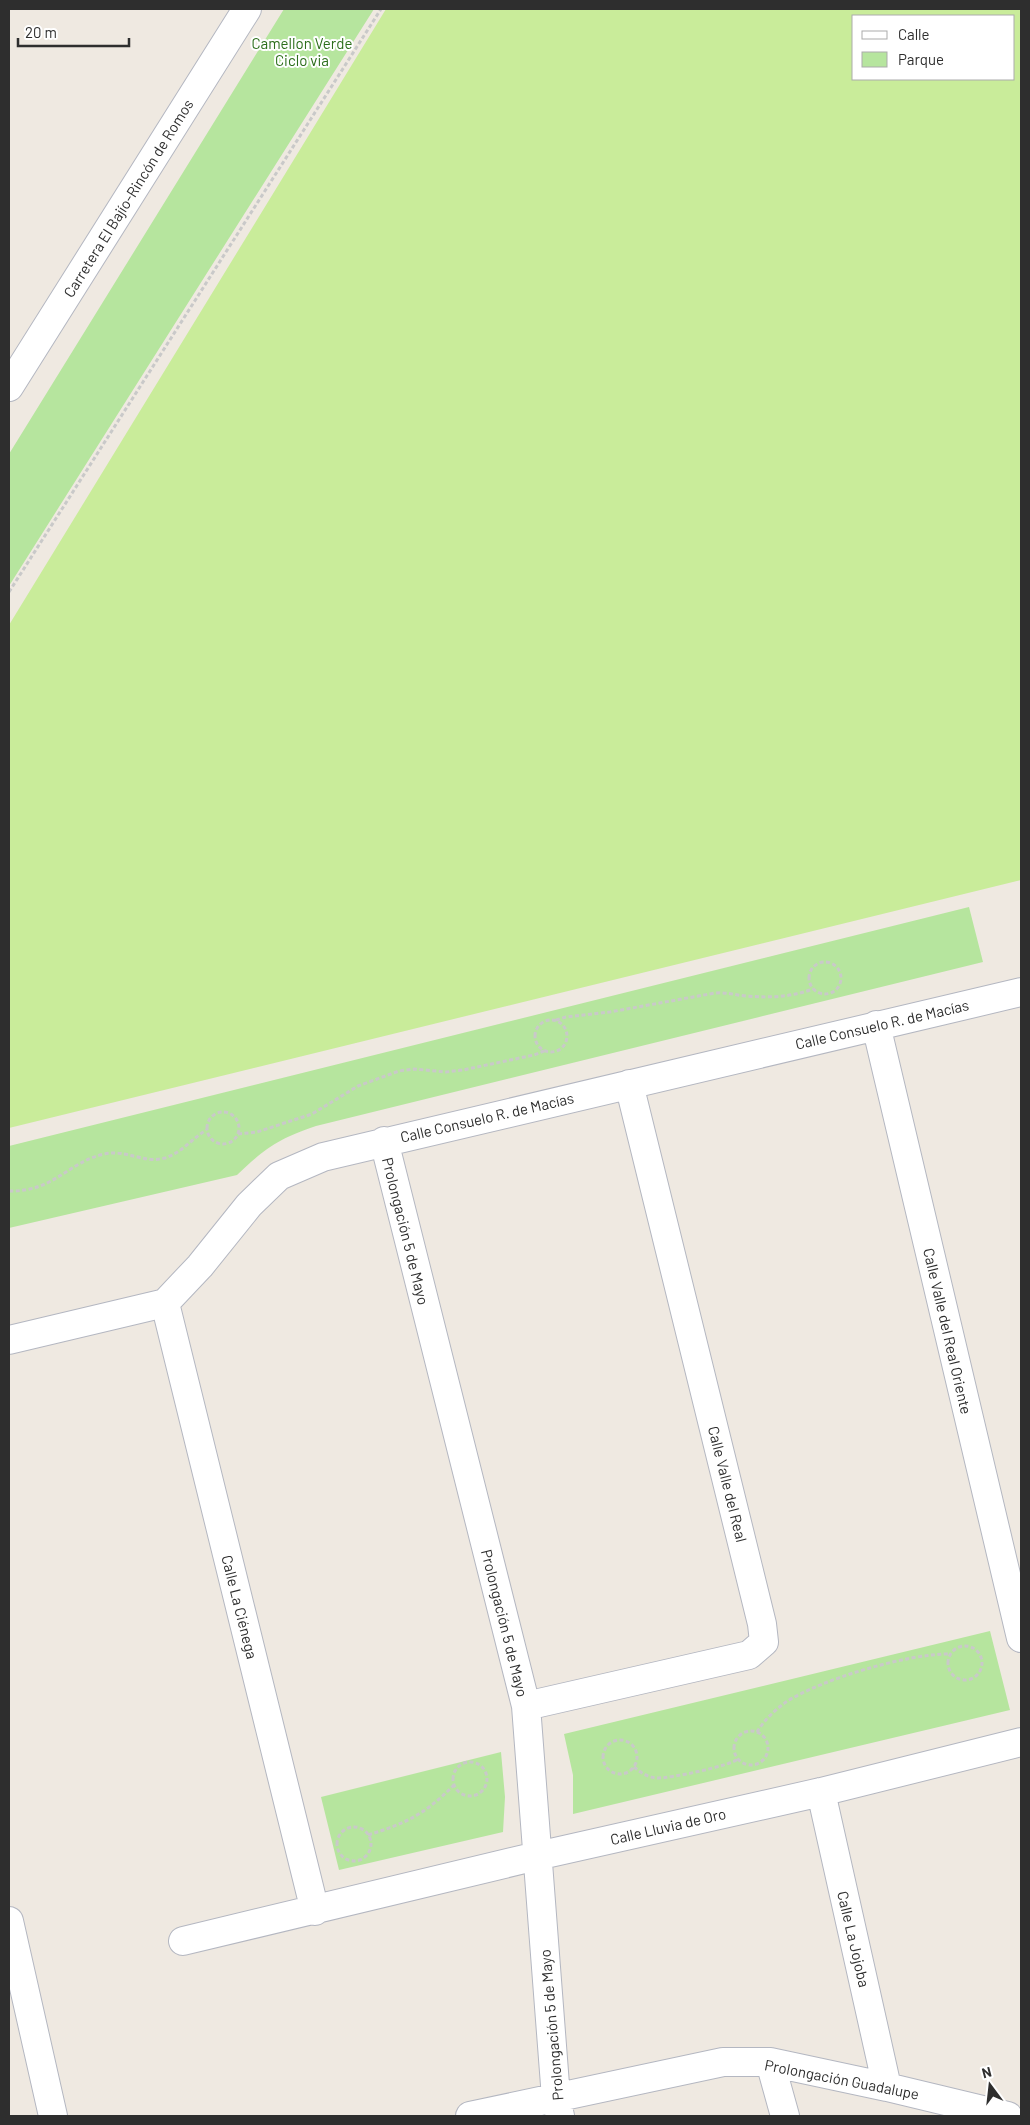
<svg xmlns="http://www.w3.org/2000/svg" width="1030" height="2125" font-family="Barlow,sans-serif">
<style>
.green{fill:#b6e59e}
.pitch{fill:#c9ec9a;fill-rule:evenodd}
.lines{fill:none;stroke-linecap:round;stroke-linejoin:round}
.minor-casing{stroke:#b4b7c1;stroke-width:30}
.path{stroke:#c9c9c9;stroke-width:3;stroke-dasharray:4 2.5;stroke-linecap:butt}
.minor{stroke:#fff;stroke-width:28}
.labels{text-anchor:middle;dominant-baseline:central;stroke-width:4;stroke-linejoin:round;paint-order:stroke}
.park-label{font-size:15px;fill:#2c6e1b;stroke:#fff}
.street-label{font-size:15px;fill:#2e2e2e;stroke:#fff}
</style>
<rect width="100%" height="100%" fill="#efe9e1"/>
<path class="green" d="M284 9H374L9 586V454Z
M969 907 983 962 316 1126C280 1138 265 1148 237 1175L9 1228V1146Z
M990 1631 1010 1710 573 1814V1775L564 1734Z
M501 1752 505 1797 503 1832 339 1870 321 1797Z"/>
<path class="pitch" d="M386 9H1021V880L9 1128V625ZM854 16H1014V79H854Z"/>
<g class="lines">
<g class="minor-casing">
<path id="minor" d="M9 387 247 9
M876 1025 1021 1638
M384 1141 526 1706 556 2098 560 2116
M165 1303 315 1911
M9 1340 165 1303 200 1266 249 1205 279 1176 323 1157 1021 992
M526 1706 749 1655 764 1642 762 1624 629 1084
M821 1792 887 2087
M9 1921 53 2116
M183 1941 537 1856 821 1792 1021 1742
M770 2062 785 2116
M470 2116 723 2062H770L887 2087 1008 2116"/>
</g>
<path class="path" d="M9 592 381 9
M809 978a16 16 0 1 1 32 0a16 16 0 1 1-32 0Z
M535 1036a16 16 0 1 1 32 0a16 16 0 1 1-32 0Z
M556 1020 566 1017 610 1012 715 993C726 992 735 995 746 996 770 998 791 997 813 989
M207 1128a16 16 0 1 1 32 0a16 16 0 1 1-32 0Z
M238 1134 257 1132 312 1114 358 1086 399 1071 414 1069 446 1072 463 1070 534 1055 544 1051
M9 1191C54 1192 68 1162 104 1154 126 1149 144 1164 165 1158 181 1153 192 1139 206 1130
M948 1663a17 17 0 1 1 34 0a17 17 0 1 1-34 0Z
M734 1748a17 17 0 1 1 34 0a17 17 0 1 1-34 0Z
M757 1732C764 1720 775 1710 786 1702 822 1679 909 1653 951 1654
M603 1757a17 17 0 1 1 34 0a17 17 0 1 1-34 0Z
M453 1779a17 17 0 1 1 34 0a17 17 0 1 1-34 0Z
M634 1767C641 1773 649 1778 658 1778 672 1778 729 1766 738 1759
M337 1844a17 17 0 1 1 34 0a17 17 0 1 1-34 0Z
M368 1835C407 1823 425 1814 454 1785"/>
<use href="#minor" class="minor"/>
</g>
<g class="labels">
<g class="park-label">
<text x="302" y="43">Camellon Verde<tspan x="302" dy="17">Ciclo via</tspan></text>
</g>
<g class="street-label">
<text transform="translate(128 198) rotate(-58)">Carretera El Bajío-Rincón de Romos</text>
<text transform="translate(882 1024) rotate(-13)">Calle Consuelo R. de Macías</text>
<text transform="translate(487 1117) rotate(-13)">Calle Consuelo R. de Macías</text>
<text transform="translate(406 1231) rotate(76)">Prolongación 5 de Mayo</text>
<text transform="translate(948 1331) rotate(77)">Calle Valle del Real Oriente</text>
<text transform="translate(728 1484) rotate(76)">Calle Valle del Real</text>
<text transform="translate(240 1607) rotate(76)">Calle La Ciénega</text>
<text transform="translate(505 1623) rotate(76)">Prolongación 5 de Mayo</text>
<text transform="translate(668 1826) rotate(-13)">Calle Lluvia de Oro</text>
<text transform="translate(854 1939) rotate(77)">Calle La Jojoba</text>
<text transform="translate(551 2025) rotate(-95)">Prolongación 5 de Mayo</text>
<text transform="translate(842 2079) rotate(11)">Prolongación Guadalupe</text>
</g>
</g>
<rect width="1030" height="2125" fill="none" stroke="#2e2e2e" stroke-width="20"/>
<rect x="852" y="15" width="162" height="65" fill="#ffffff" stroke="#ababab"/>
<rect x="862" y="31" width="25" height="8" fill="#ffffff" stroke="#ababab"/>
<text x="898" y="40" font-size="15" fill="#2e2e2e">Calle</text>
<rect x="862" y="52" width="25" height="15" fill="#b6e59e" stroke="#ababab"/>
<text x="898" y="65" font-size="15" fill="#2e2e2e">Parque</text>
<g transform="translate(990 2085) rotate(345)" stroke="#ffffff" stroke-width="4" paint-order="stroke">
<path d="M0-4L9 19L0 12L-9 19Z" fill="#2e2e2e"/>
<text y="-8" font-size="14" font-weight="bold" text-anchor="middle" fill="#2e2e2e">N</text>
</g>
<path d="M18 38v8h111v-8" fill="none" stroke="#2e2e2e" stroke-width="2.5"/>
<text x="25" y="38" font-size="15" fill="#2e2e2e" stroke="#ffffff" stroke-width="4" paint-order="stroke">20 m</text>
</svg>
